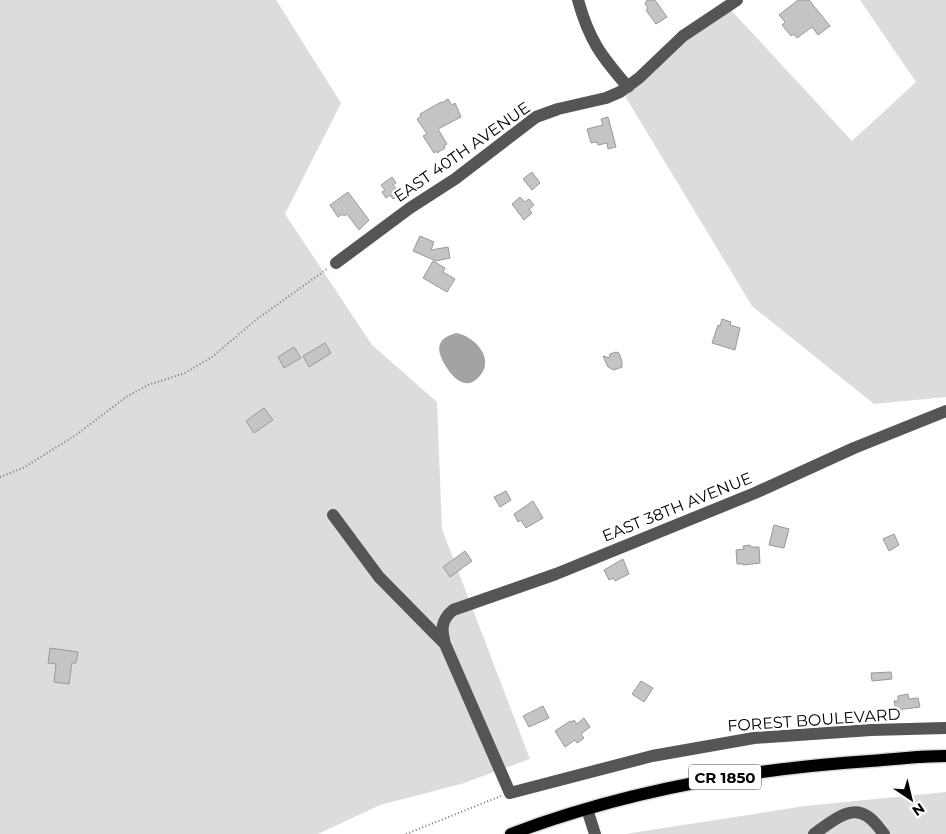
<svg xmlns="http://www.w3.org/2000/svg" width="946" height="834" font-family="Montserrat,sans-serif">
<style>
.green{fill:#dcdcdc}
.water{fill:#a3a3a3}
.building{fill:#c4c4c4;stroke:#999}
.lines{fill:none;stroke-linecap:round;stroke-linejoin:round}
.major-casing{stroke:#dbdbdb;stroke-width:15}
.path{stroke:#777;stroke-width:2;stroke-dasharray:1 2.5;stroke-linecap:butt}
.minor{stroke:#555;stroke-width:12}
.major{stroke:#000;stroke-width:12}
.labels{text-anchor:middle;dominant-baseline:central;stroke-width:4.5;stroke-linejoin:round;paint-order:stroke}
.shield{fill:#fff;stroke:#4c4c4c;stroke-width:1}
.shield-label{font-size:15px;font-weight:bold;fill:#000}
.street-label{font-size:16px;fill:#000;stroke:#fff}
</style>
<rect width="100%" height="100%" fill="#fff"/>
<path class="green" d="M0 0H276L341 103 285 214 372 345 437 402 442 529 530 759 461 784 380 805 318 834H0Z
M860 0H946V397L874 404 752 306 625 96 678 47 730 9 852 141 916 82Z
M946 792V834H625L805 806Z"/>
<path class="water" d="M456 333C475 336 497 360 478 378 465 391 452 377 445 365 436 349 436 339 456 333Z"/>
<path class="building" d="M647 0H655L667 17 656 24 646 10 648 8 645 4Z
M798 0H809L830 26 818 35 812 27 797 38 794 34 791 36 782 25 785 22 779 15Z
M448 99 452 105 455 103 461 117 438 129 447 144 444 146 445 148 437 153 436 151 434 153 423 136 427 134 417 119 421 116 420 114 441 102 442 103Z
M608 117 616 147 608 149 607 143 598 145 597 142 591 143 587 129 603 125 601 119Z
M532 172 540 183 532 190 523 179Z
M392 177 396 183 393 185 400 194 393 199 390 195 386 198 382 192 385 190 381 185Z
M348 192 369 220 359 230 347 214 344 216 343 214 338 217 330 205Z
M520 197 525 202 529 199 534 205 529 209 532 213 524 220 512 204Z
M420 236 434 242 431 250 448 247 450 258 436 261 413 251Z
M433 261 445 268 443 272 455 279 447 292 423 278Z
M722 319 731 322 730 325 740 328 735 350 712 343 718 325 720 326Z
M325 343 331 353 309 367 303 356Z
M294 347 301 358 284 368 278 357Z
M616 352 619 353 622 361V367L614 370 608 367 603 356 609 358 610 354Z
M264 408 273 420 254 433 246 421Z
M506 491 511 500 500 507 494 497Z
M533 501 543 518 526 528 521 520 518 522 514 514Z
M774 525 789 529 784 548 769 545Z
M894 534 899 545 889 551 883 539Z
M750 545 751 547H759L760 563 743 565V564H737L736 550 744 549 743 546Z
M465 551 472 561 450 577 443 567Z
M623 559 629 574 615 581 613 578 609 580 604 570Z
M50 648 78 652 76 663H72L69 684 54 682 56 664 48 663Z
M891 672 892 679 872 681 871 673Z
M641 681 653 688 644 702 632 694Z
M908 694 909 699 918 698 920 707 896 710 894 701H898V696Z
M543 706 549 718 529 727 523 716Z
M584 718 590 727 581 734 584 738 577 743 575 740 565 747 555 731 570 721 571 722 574 720 577 724Z"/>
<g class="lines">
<g class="major-casing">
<path id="major" d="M511 834C625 791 749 769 870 761 895 759 921 756 946 756"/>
</g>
<path class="path" d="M0 477 23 468 76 435 126 397 148 385 185 373 212 357 257 319 327 269
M406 834 501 796"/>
<path class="minor" d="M578 0C589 40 601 56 628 87
M336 263 410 208 455 179 536 117 558 109 606 98 620 92 639 78 683 36 737 0
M946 411 854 448 755 493 556 574 453 610C441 620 441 629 445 644L510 793 652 756 754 738 871 730 946 728
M333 515 379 577 445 644
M587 809 595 834
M814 834C829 824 849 804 867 816 874 820 879 828 884 834"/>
<use href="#major" class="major"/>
</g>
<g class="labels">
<rect class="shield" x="689" y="764.5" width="72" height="25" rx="4"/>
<g class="shield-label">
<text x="725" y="777">CR 1850</text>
</g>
<g class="street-label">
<text transform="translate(462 152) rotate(-35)">EAST 40TH AVENUE</text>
<text transform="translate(677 507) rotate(-22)">EAST 38TH AVENUE</text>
<text transform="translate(814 720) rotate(-4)">FOREST BOULEVARD</text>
</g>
</g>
<g transform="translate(911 799) rotate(145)" stroke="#ffffff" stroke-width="4" paint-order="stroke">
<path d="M0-4L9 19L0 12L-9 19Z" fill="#000000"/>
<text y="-8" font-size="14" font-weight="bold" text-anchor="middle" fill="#000000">N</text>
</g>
</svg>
